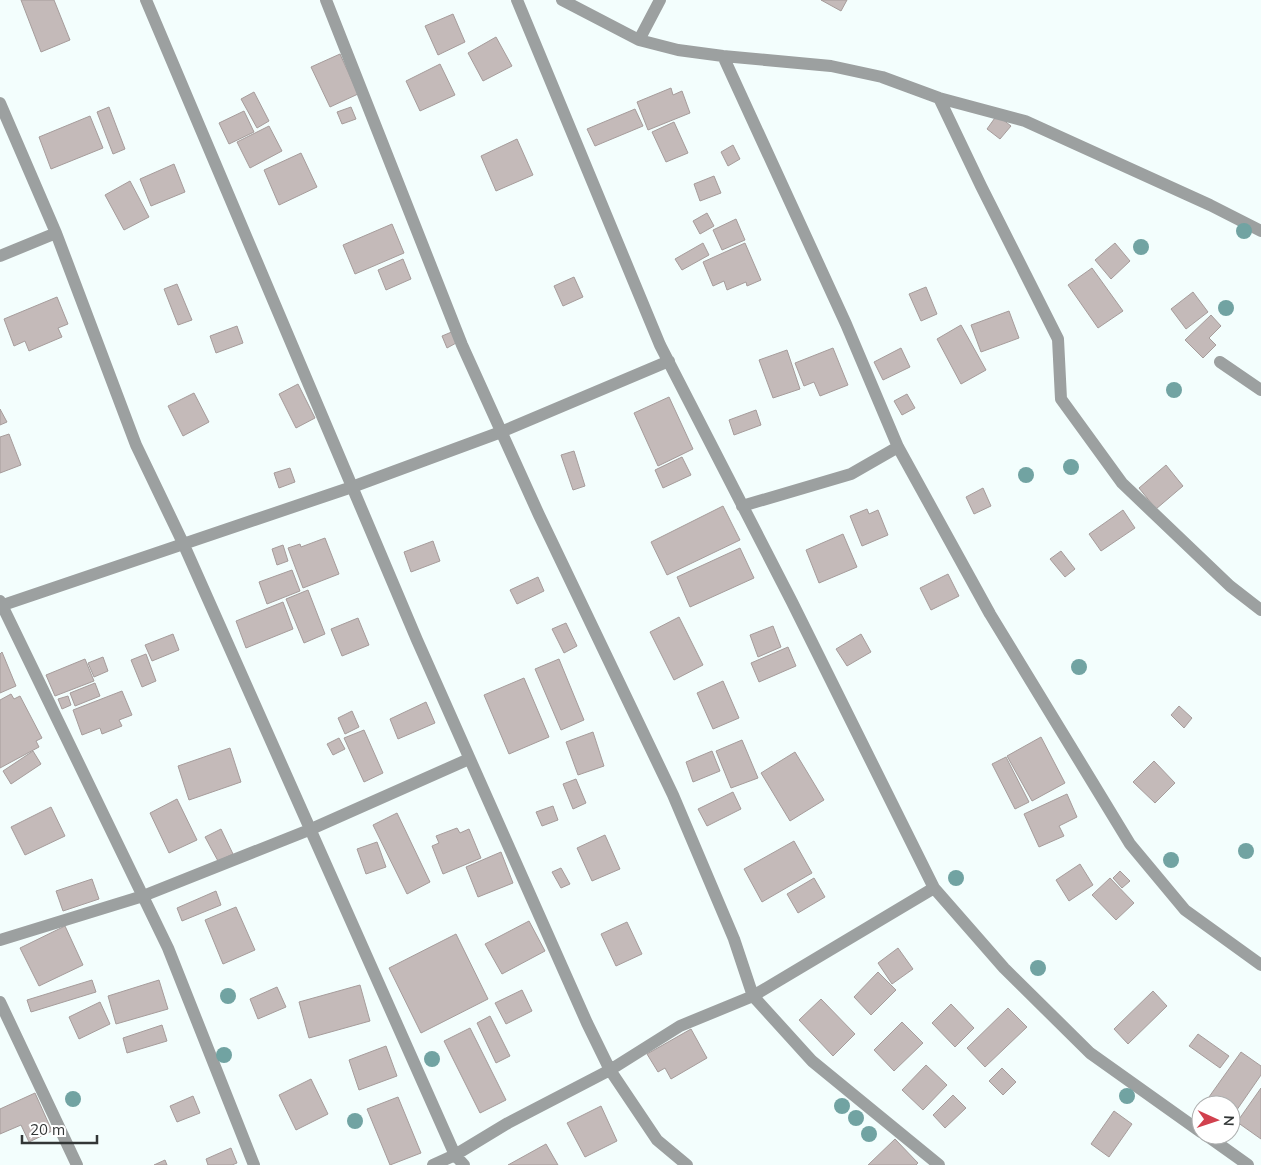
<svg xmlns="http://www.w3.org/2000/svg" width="1261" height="1165" font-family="Mulish,sans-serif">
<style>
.building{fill:#c4bab9;stroke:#a69c9b}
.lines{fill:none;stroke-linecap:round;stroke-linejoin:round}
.minor{stroke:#9ca0a0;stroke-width:12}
.tree{fill:#71a3a2}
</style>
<rect width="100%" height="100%" fill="#f3fefd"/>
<path class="building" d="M21 0H54L70 40 41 52Z
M821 0H847L841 11Z
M453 14 465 42 438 55 425 26Z
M496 37 512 66 483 81 468 53Z
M340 54 358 94 330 107 311 67Z
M440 64 455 95 420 111 406 81Z
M671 88 673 95 682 91 690 113 648 130 637 102Z
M254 92 269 121 257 128 241 99Z
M109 107 125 149 113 154 97 112Z
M351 107 356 119 342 124 337 112Z
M635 109 643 126 595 146 587 129Z
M244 111 254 132 229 144 219 123Z
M997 115 1011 126 1000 139 987 129Z
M90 116 103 148 51 169 39 137Z
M674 122 688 153 666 162 652 132Z
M269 126 282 151 250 168 237 142Z
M517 139 533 175 496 191 481 156Z
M733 145 740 159 728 166 721 152Z
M301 153 317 187 279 205 264 170Z
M174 164 185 192 151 206 140 179Z
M714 176 721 193 700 201 694 184Z
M130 181 149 217 124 230 105 195Z
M707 213 714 226 700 234 693 221Z
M736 219 745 240 722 250 713 230Z
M392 224 404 253 355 274 343 245Z
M703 243 709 255 682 270 675 259Z
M745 243 761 280 747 286 746 282 727 290 724 281 713 286 703 262Z
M1115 243 1130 261 1111 279 1095 260Z
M403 259 411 279 386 290 378 270Z
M1092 268 1123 311 1098 328 1068 285Z
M574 277 583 297 563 306 554 286Z
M177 284 192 320 178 325 164 289Z
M926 287 937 314 921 321 909 294Z
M1193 292 1208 312 1186 329 1171 309Z
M57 297 68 324 58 328 62 337 29 351 25 341 14 346 4 319Z
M1009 311 1019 338 981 352 971 325Z
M1211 315 1221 326 1209 338 1216 345 1203 358 1185 340Z
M961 325 986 370 961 384 937 339Z
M237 326 243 343 216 353 210 336Z
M454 331 458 342 447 348 442 336Z
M833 348 848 385 820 396 814 382 804 386 795 363Z
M901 348 910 367 883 380 874 362Z
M787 350 800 389 773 398 759 360Z
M298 384 315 418 296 428 279 394Z
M194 393 209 422 183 436 168 406Z
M907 394 915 408 902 415 894 401Z
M669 397 693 449 658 466 634 413Z
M0 409 7 422 0 425Z
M756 410 761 425 734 435 729 420Z
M9 434 21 465 0 473V437Z
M574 451 585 486 573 490 561 455Z
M682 457 691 475 663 488 655 470Z
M1166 465 1183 486 1156 509 1139 488Z
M290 468 295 482 279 488 274 473Z
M983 488 991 506 974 514 966 497Z
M723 506 740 540 667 575 651 542Z
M867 509 869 514 878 510 888 535 862 546 850 516Z
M1123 510 1135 528 1101 551 1089 534Z
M843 534 857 567 819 583 806 550Z
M325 538 339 574 303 588 288 548 300 544 301 547Z
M433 541 440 561 411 572 404 552Z
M283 545 288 561 277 565 272 549Z
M740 548 754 578 690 607 677 577Z
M1061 551 1075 569 1065 577 1050 559Z
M292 570 300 591 267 604 259 582Z
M948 574 959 596 931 610 920 588Z
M538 577 544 591 517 604 510 590Z
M308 590 325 634 304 643 286 599Z
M283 602 293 629 246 648 236 621Z
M679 617 703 665 674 680 650 632Z
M358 618 369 645 342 656 331 629Z
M566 623 577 646 564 653 552 629Z
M773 626 781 647 758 657 750 635Z
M173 634 179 650 152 661 145 645Z
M861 634 871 652 847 666 836 649Z
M788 647 796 666 759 682 751 663Z
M2 652 16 686 0 693V654Z
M146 654 156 681 142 687 131 660Z
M103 657 108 671 94 677 88 663Z
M85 659 94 681 55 696 46 675Z
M559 659 584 720 561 730 535 669Z
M524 678 549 737 509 754 484 695Z
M723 681 739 718 713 729 697 693Z
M95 683 100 696 75 706 70 693Z
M122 691 132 715 119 720 122 726 102 734 100 728 82 735 73 710Z
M11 694 14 699 20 696 42 738 36 741 39 747 0 768V700Z
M68 696 71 705 62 709 58 699Z
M426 702 435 723 398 739 390 719Z
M1179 706 1192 718 1184 728 1171 715Z
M352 711 359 727 345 734 338 718Z
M364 730 383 773 364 782 344 738Z
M593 732 604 766 578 775 566 742Z
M1041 737 1065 783 1032 801 1007 756Z
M339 738 345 749 333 755 327 744Z
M742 740 758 778 731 788 716 751Z
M230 748 241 782 189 800 178 766Z
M33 751 41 764 11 784 3 771Z
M712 751 720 771 693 782 686 762Z
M795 752 824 800 790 821 761 773Z
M1006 757 1029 802 1015 809 992 764Z
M1154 761 1175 783 1155 803 1133 782Z
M576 779 586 803 573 809 563 784Z
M733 792 741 809 707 826 698 809Z
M1067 794 1077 817 1059 826 1064 836 1039 847 1024 814Z
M177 799 197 840 169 853 150 813Z
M553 806 558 820 542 826 536 812Z
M51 807 65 836 25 855 11 827Z
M397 813 430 882 407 894 373 825Z
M457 828 460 833 469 829 481 858 443 874 432 846 439 843 436 836Z
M221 829 233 854 218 861 205 837Z
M605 835 620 869 592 881 577 848Z
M794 841 812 873 762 902 744 869Z
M377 842 386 867 366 874 357 849Z
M501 852 513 883 478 897 466 867Z
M1080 864 1093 885 1069 901 1056 880Z
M561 868 570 884 561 888 552 872Z
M1120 871 1130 881 1122 888 1113 878Z
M814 878 825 897 798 913 787 894Z
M1110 878 1134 903 1116 920 1092 895Z
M92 879 99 899 63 911 56 891Z
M216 891 221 905 182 921 177 908Z
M236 907 255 950 223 964 205 920Z
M529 921 545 951 502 974 485 944Z
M627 922 642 954 616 966 601 934Z
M65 926 83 965 39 986 20 948Z
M456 934 488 999 421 1033 389 968Z
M898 948 913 969 892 984 878 963Z
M878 972 896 990 871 1015 854 997Z
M92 980 96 992 31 1012 27 1000Z
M159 980 168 1009 116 1024 108 996Z
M360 985 370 1021 309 1038 299 1002Z
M277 987 286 1007 258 1019 250 999Z
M522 990 532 1011 506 1024 495 1003Z
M1153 991 1167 1006 1128 1044 1114 1029Z
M821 999 855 1034 833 1056 799 1020Z
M100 1002 110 1024 79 1039 69 1017Z
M951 1004 974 1028 955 1047 932 1023Z
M1008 1008 1027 1027 985 1067 967 1048Z
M490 1016 510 1056 496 1063 477 1023Z
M902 1022 923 1043 894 1071 874 1050Z
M162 1025 167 1041 127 1053 123 1038Z
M470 1028 506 1100 480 1113 444 1041Z
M691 1029 707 1058 671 1079 665 1068 658 1072 647 1054Z
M1198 1034 1229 1056 1220 1068 1189 1046Z
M386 1046 397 1076 359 1090 349 1060Z
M1241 1052 1261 1066V1075L1234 1114 1231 1112V1105H1221L1209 1097Z
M926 1065 947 1085 923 1110 902 1090Z
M1002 1068 1016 1082 1003 1095 989 1081Z
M311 1079 328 1114 296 1130 279 1095Z
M1261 1088V1139L1237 1122Z
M35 1093 52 1131 29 1142 21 1125 0 1134V1109Z
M953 1095 966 1108 945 1128 933 1115Z
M193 1096 200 1113 177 1122 170 1106Z
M398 1097 421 1153 390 1165 367 1109Z
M601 1106 617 1141 585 1157 567 1123Z
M1114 1111 1132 1124 1109 1157 1091 1144Z
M895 1139 918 1163 916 1165H868Z
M546 1144 558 1165H508Z
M231 1148 237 1163 232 1165H208L206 1159Z
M165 1160 167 1165H154Z"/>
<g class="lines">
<path class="minor" d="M146 0 417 640 587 1023 610 1070 657 1140 687 1165
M326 0 462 345 539 515 673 795 734 939 753 996 812 1061 939 1165
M517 0 660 345 792 602 934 888 1004 968 1090 1053 1201 1132
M562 0 639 40 678 50 723 56 831 66 882 77 939 98 1025 121 1210 205 1261 231
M639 40 660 0
M723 56 846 324 898 447 990 614 1130 844 1185 910 1261 965
M939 98 981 186 1058 339 1061 399 1122 483 1230 586 1261 610
M0 103 56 233 136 445 183 543 455 1155 464 1165
M0 256 56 233
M1220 362 1261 390
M742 506 851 474 898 447
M0 601 168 948 254 1165
M0 606 352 487 501 432 669 361
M0 940 143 896 309 830 469 759
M0 1002 77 1165
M1206 1135 1248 1165
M433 1165 455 1155 508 1123 610 1070 680 1026 753 996 934 888"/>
</g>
<g class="tree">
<circle cx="1244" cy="231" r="8"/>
<circle cx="1141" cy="247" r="8"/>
<circle cx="1226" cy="308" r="8"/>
<circle cx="1174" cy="390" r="8"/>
<circle cx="1071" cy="467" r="8"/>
<circle cx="1026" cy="475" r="8"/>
<circle cx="1079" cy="667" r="8"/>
<circle cx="1246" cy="851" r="8"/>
<circle cx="1171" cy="860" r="8"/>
<circle cx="956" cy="878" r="8"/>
<circle cx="1038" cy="968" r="8"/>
<circle cx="228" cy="996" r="8"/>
<circle cx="224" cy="1055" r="8"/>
<circle cx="432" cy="1059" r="8"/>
<circle cx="1127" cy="1096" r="8"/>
<circle cx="73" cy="1099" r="8"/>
<circle cx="842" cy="1106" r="8"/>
<circle cx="856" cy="1118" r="8"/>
<circle cx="355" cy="1121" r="8"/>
<circle cx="869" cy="1134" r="8"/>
</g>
<g transform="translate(1216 1120) rotate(93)"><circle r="24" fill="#ffffff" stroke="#adafaf"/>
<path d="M0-4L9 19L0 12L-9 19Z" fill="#d1414e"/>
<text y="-8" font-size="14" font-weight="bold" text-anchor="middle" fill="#323636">N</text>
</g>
<path d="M22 1135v8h75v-8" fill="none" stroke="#323636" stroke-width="2.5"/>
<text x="30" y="1135" font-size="15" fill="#323636" stroke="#ffffff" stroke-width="4" paint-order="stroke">20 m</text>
</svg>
